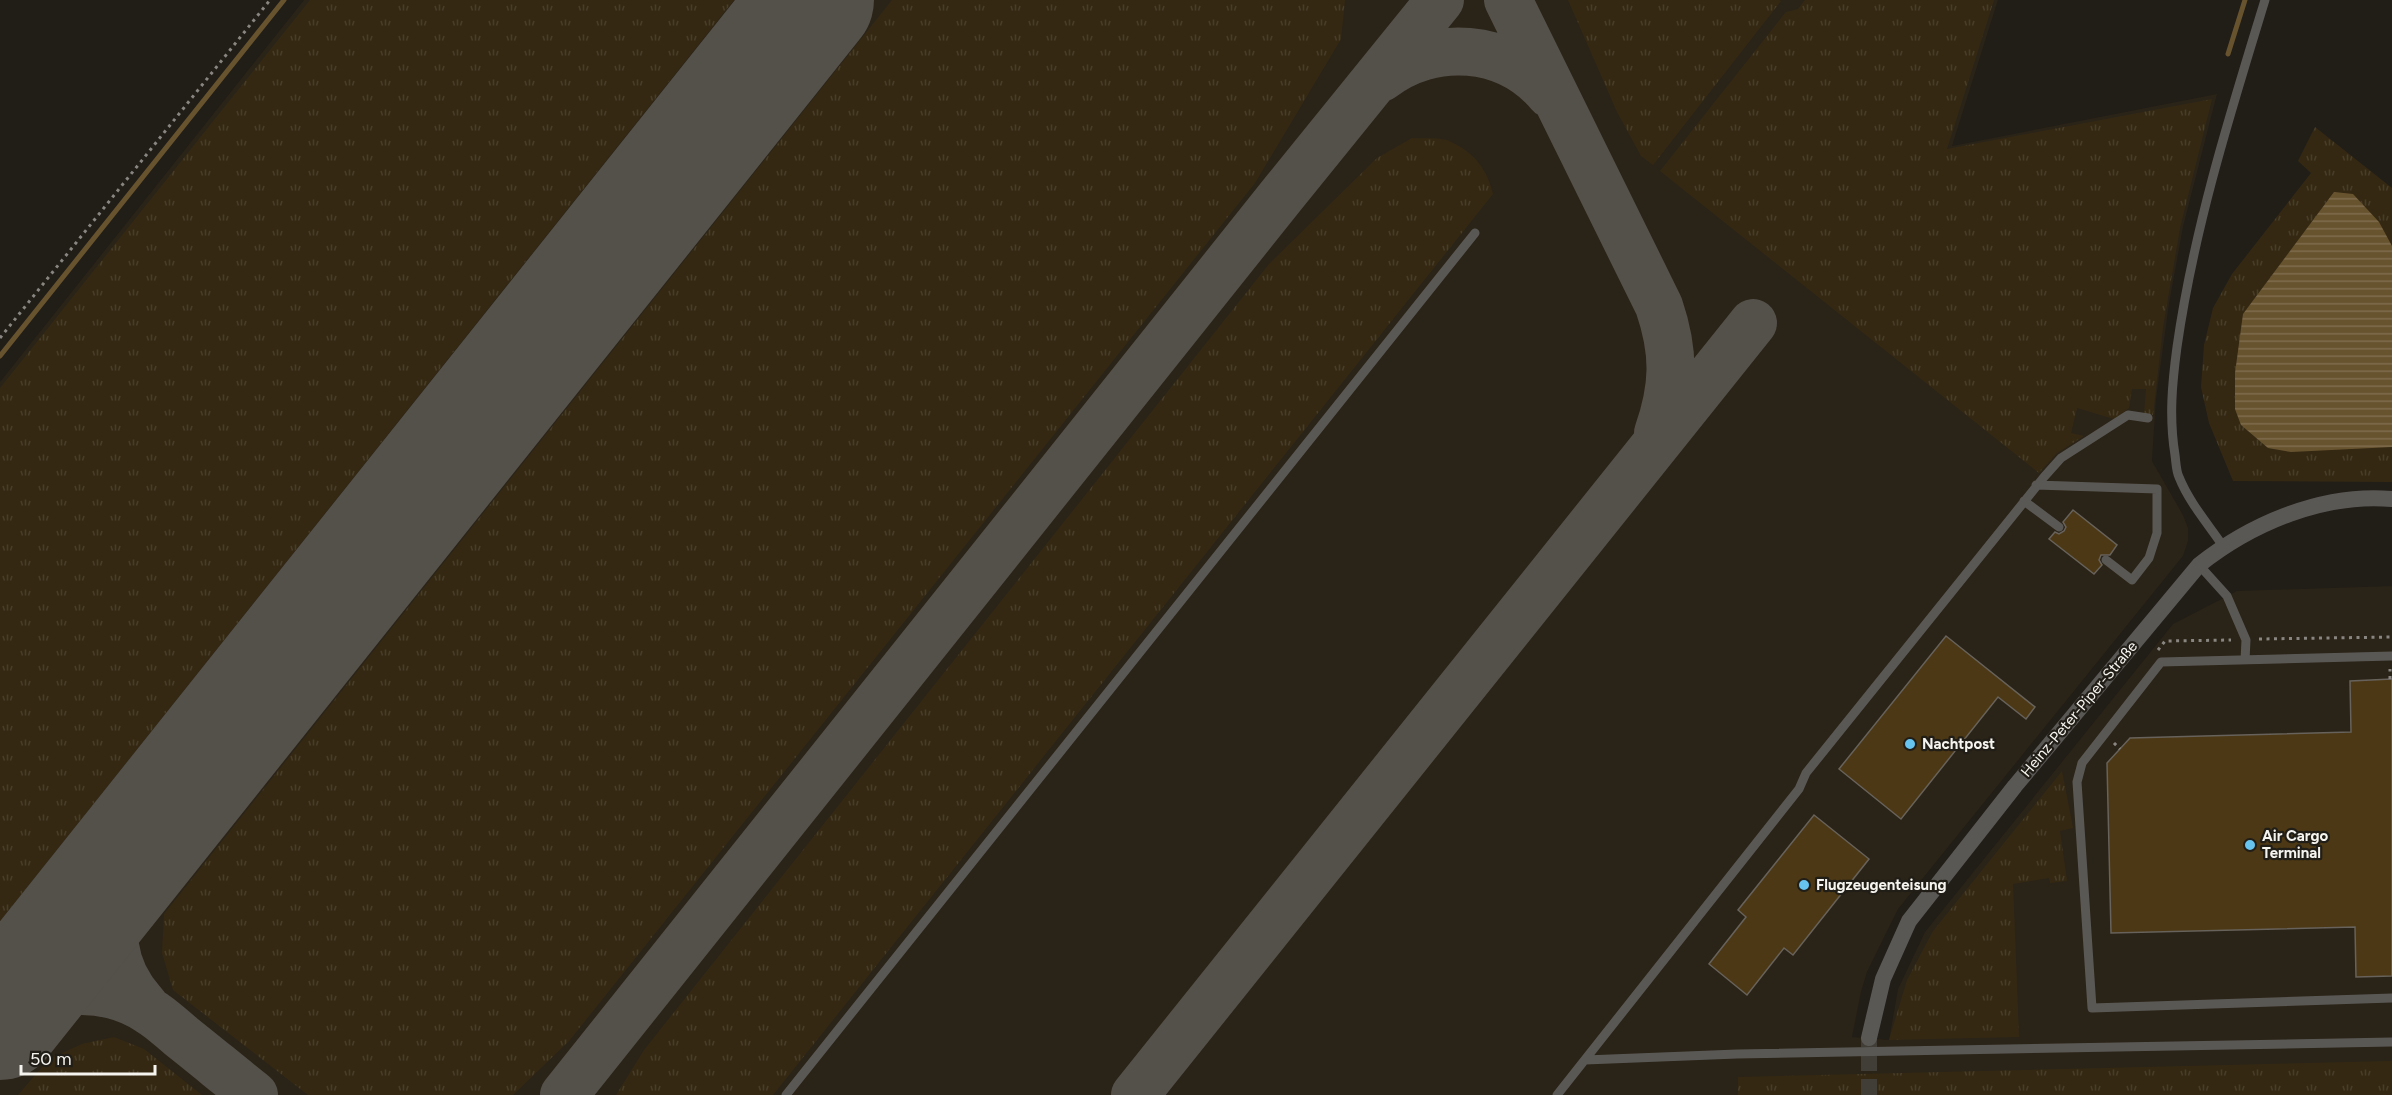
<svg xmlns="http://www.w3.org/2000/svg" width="2392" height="1095" font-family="Figtree,sans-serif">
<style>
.built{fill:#2a2317}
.grass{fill:url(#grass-tufts)}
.water{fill:url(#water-rules)}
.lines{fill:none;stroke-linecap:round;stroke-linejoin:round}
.stream{stroke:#68532f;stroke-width:5}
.taxiway{stroke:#54504a;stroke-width:48}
.runway{stroke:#54504a;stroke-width:122}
.building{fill:#4c3814;stroke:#67625b;stroke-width:1.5}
.minor-tunnel{stroke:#413d37;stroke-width:16;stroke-dasharray:16 8;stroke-linecap:butt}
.path{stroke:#898681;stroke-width:3;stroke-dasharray:3 4.5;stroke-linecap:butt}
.service{stroke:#5a5855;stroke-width:9}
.minor{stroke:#5a5855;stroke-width:16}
.poi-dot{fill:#66c4ef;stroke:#211d17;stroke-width:2}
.labels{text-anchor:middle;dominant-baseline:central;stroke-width:4.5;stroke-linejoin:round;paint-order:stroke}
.street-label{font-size:15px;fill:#f6f4ef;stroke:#211d17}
.poi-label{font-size:15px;font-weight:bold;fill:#f6f4ef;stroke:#211d17;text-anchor:start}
</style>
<defs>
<pattern id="grass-tufts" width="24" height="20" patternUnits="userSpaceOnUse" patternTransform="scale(1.5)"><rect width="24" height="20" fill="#342812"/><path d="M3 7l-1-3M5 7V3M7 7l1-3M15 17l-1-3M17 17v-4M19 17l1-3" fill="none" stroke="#483d29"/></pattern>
<pattern id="water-rules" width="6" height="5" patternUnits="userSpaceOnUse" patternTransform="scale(1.5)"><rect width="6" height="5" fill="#68532f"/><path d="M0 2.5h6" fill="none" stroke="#7e6c4d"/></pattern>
</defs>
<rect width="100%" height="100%" fill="#211d17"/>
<path class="built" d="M304 0H1998L1952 146 2217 94 2183 227 2169 304 2156 399 2152 461 2183 515 2188 528V541L2183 556 1898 909 1867 972 1861 992 1852 1037 1889 1040 1898 989 1925 932 2173 624 2237 591 2392 586V1095H0V382Z"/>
<path class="grass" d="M310 0H734L0 921V388Z
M892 0H1345L1341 39 1255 183 569 1041 513 1095H308L173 990 162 953 164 914Z
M1568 0H1779L1781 1 1653 165 1641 156 1617 112Z
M1805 0H1994L1947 149 2212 99 2180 228 2163 327 2153 415 2144 414 2146 389H2132L2129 408 2114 419 2077 408 2071 433 2084 436 2057 453 2039 473 1660 171 1786 12 1798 9Z
M2315 127 2392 188V482L2233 481 2209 423 2201 387 2204 345 2213 308 2232 274 2311 173 2298 161Z
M1412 138C1423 139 1439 137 1449 141 1474 152 1487 169 1493 194L773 1095H616L644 1050 1269 264 1377 158Z
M2062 771 2073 828 2060 831 2067 881 2050 883 2049 878 2013 884 2019 1037 1889 1040 1907 980 1933 931Z
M114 1037 144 1049 202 1095H18L49 1059 82 1044Z
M2392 1061V1095H1738V1077Z"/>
<path class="water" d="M2334 192 2353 194 2379 222 2392 246V447L2291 452 2268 448 2241 425 2235 409V373L2243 314Z"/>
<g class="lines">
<path class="stream" d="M2228 54 2245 0
M0 356 284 0"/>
<path class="taxiway" d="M1508 0 1659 306C1675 353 1674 387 1658 433
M1381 78C1433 38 1507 43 1550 94
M142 841C136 850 129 859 125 868 109 906 108 953 131 988 136 996 143 1003 148 1010
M0 1024C37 984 105 981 149 1011 161 1018 171 1028 182 1037 206 1056 230 1076 254 1095
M564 1095 1282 195 1440 0
M1135 1095 1753 323"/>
<path class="runway" d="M0 1019 813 0"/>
</g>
<path class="building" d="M2073 510 2117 545 2110 555H2101L2099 560 2102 565 2094 574 2049 539 2055 532 2059 534 2064 531 2066 527 2063 522Z
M1946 636 2035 707 2026 719 1998 697 1901 819 1839 769Z
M2392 679V976L2356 977 2355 927 2111 933 2107 763 2130 738 2351 732 2350 681Z
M1814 815 1869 859 1793 955 1784 948 1747 995 1709 964 1746 917 1738 910Z"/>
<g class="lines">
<path class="minor-tunnel" d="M1869 1095V1038"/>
<path class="path" d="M0 338 270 0
M2259 639 2392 637
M2158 650 2165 641 2231 640
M2390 679V669
M2114 743 2120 749"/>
<path class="service" d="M2036 485 2157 489V533L2149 558 2132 580 2106 560
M2024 501 2059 527
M2223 546C2208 524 2189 502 2179 477 2176 471 2176 462 2175 455 2169 418 2172 384 2177 347 2194 228 2230 114 2265 0
M2199 565 2227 596 2246 640 2245 660
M2392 656 2161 662 2082 763 2077 782 2092 1008 2392 998
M1585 1060 1737 1054 2392 1042
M786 1095 1475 233
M1557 1095 1799 789 1806 773 2044 477 2061 458 2128 415 2148 418"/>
<path class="minor" d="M1869 1038 1883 979 1909 921 2015 786 2199 565C2252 523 2323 493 2392 499"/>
</g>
<g class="poi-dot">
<circle cx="1910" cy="744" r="6"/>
<circle cx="2250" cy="845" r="6"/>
<circle cx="1804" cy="885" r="6"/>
</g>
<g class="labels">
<g class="street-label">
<text transform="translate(2079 709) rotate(-50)">Heinz-Peter-Piper-Straße</text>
</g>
<g class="poi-label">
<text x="1922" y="744">Nachtpost</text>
<text x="2262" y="836">Air Cargo<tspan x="2262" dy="17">Terminal</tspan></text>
<text x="1816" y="885">Flugzeugenteisung</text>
</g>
</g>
<path d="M21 1065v9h134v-9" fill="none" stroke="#f6f4ef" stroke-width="3"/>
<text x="30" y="1065" font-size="18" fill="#f6f4ef" stroke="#211d17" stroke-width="4.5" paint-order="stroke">50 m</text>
</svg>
